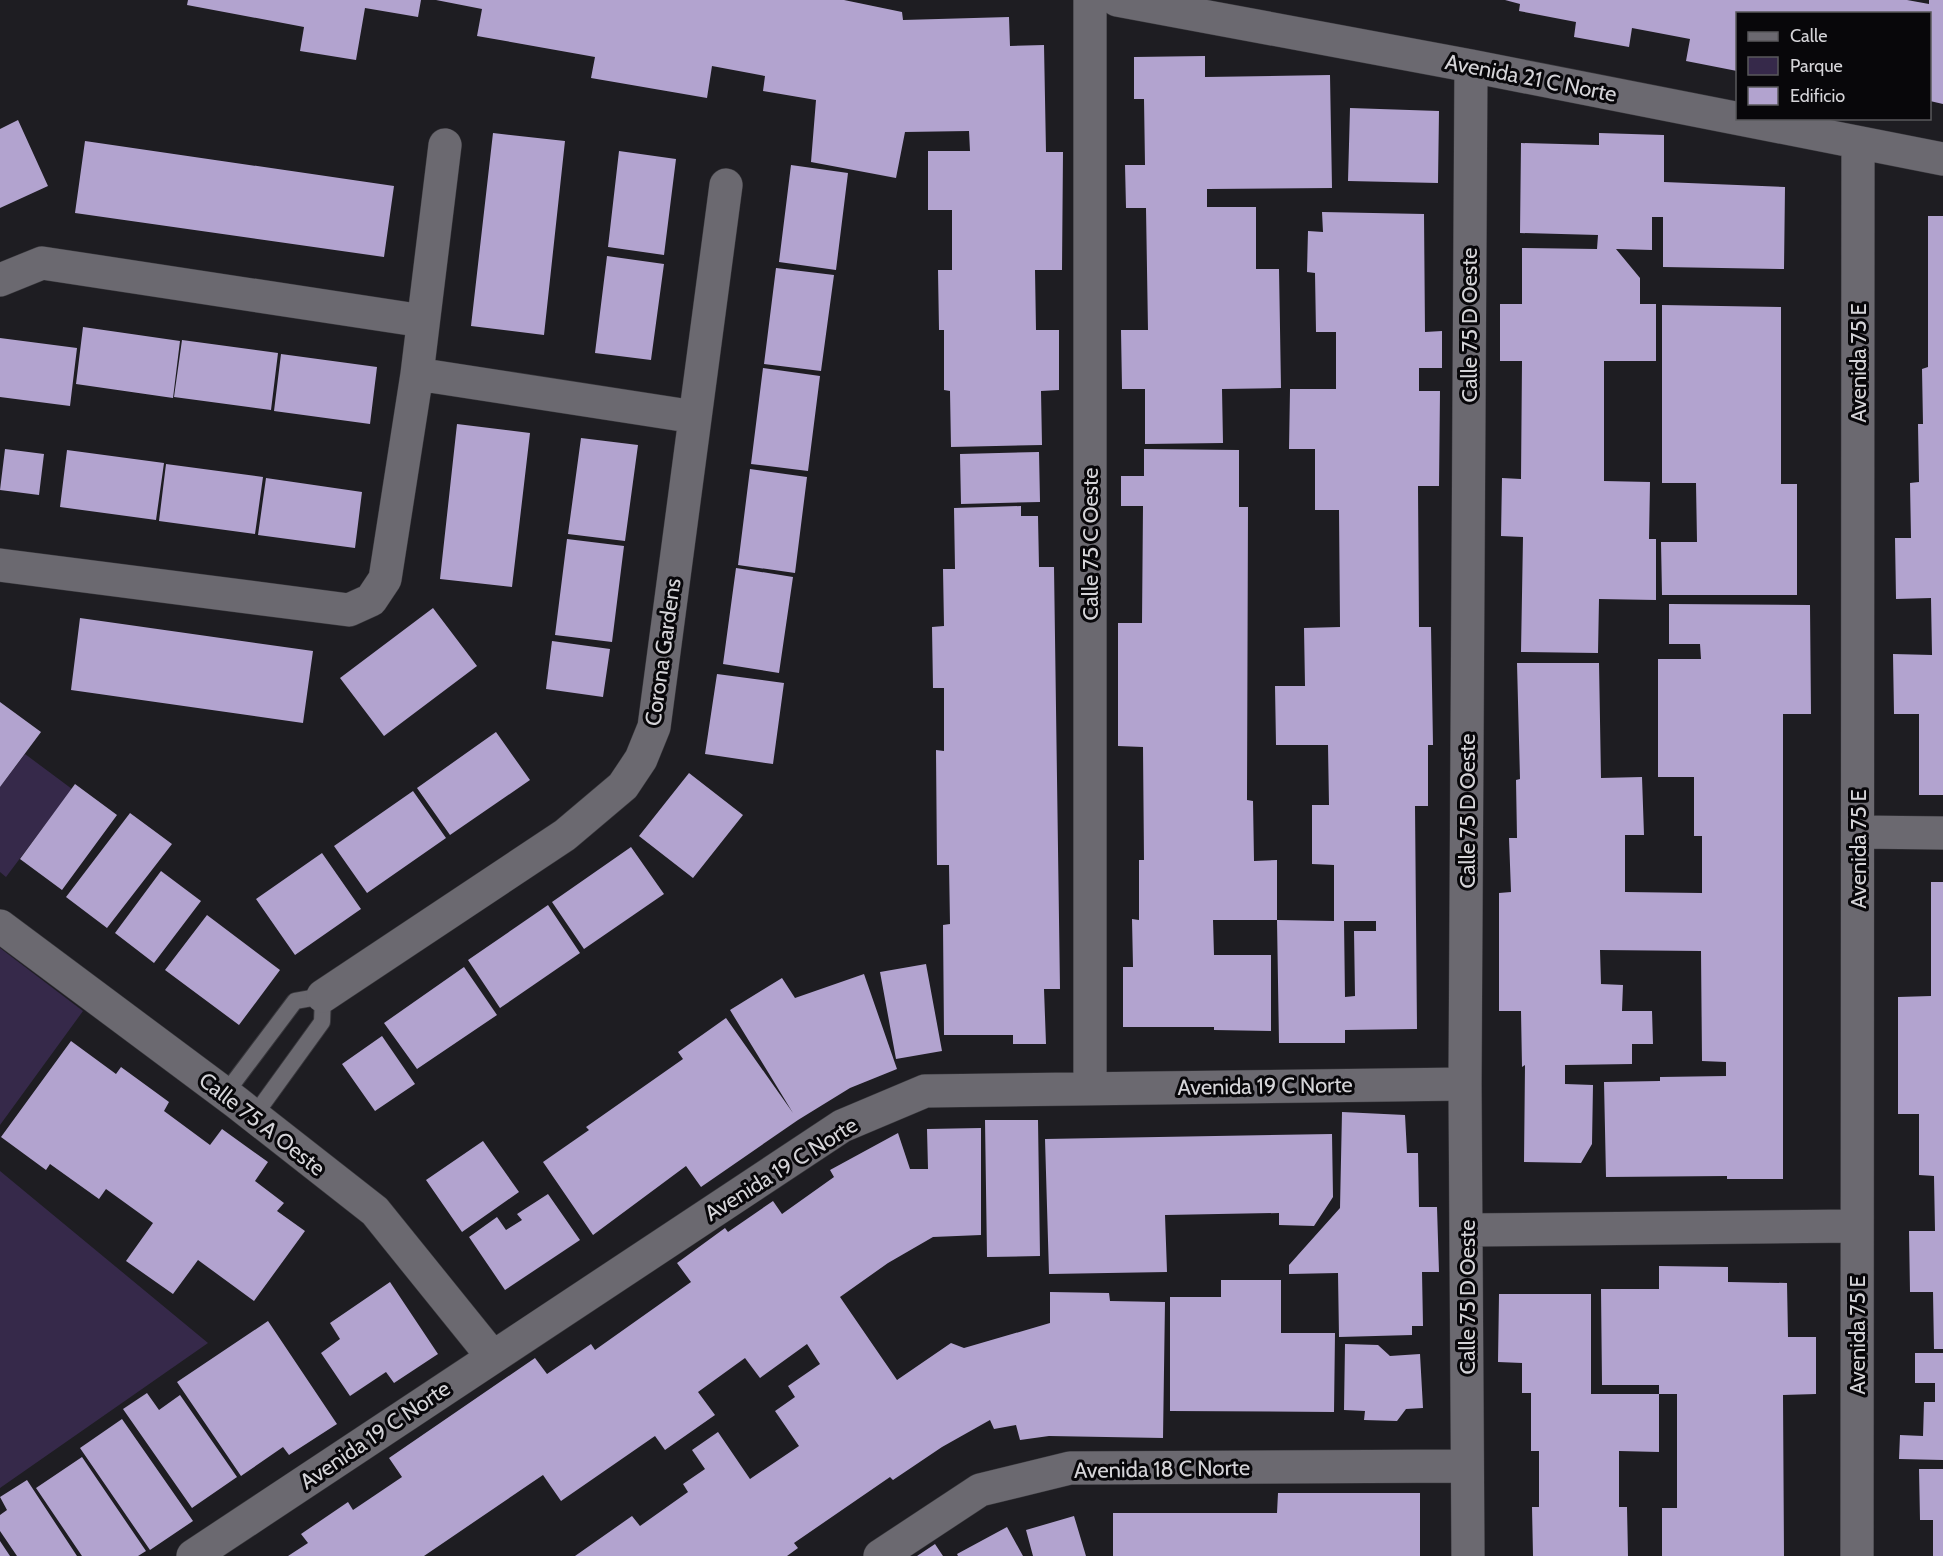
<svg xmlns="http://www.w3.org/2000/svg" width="1943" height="1556" font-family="Cabin,sans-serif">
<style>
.green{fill:#36294a}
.building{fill:#b2a3cf;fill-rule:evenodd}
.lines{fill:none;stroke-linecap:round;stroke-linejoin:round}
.service-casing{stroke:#39383d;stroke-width:18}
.minor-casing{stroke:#39383d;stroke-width:34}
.service{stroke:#6b6970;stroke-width:16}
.minor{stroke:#6b6970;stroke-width:33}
.labels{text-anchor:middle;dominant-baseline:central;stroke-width:6;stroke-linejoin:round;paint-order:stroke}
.street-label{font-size:22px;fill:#d5d4d8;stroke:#08070a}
</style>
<rect width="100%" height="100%" fill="#1e1d22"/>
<path class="green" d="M25 754 72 789 6 877 0 872V787Z
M0 948 83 1011 0 1125Z
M0 1171 208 1343 0 1488Z"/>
<path class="building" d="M188 0H421L418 17 365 8 356 60 300 51 304 27 187 5Z
M436 0H844L902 12 903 20 1009 17 1010 46 1044 45 1046 152H1063L1062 270H1035L1036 330H1059V390L1041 391 1042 445 951 447 950 391 944 390V330H939L938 270H952V210H928V151H970L969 131 905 132 896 178 811 162 816 100 763 91 765 76 712 66 707 98 591 78 595 57 477 36 482 9Z
M1505 0H1907L1929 4V0H1943V104L1930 101V14H1737V71L1686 61 1690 39 1632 28 1629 47 1574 37 1576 22 1519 11 1520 4Z
M1205 56V77L1330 75 1332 188 1207 189V207H1256V269H1279L1281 388 1222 389 1223 443 1145 444V389H1122L1121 330H1148L1146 208H1126L1125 165H1145L1144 99H1134V57Z
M1350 108 1439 111 1438 183 1348 181Z
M18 120 48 186 0 208V129Z
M493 133 565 141 544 335 471 326Z
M1599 133 1664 135V182L1785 187 1784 269 1663 267V217H1652V250L1616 249 1640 278V304H1656V361H1604V481L1650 482 1649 539H1656V600L1599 599 1598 653 1521 652 1523 537 1501 536 1502 478 1521 479 1522 361H1500V304H1522V248L1597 249 1598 235 1520 233 1521 143 1599 145Z
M85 141 394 186 384 257 75 213Z
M619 151 676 159 664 255 608 247Z
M791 165 848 173 836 270 779 262Z
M1322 212 1424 214 1425 332 1442 331V368H1419V391H1440L1439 486H1418L1419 627H1431L1433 745H1428V806H1415L1417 1029 1345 1030V1043H1279L1277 920H1213L1214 955H1271V1031L1214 1030V1027H1123V967H1133L1132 919 1139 920V860H1144L1143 747 1118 746V623H1142L1143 506H1121V476H1144V449L1239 450V507H1248L1247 800 1253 801 1254 861 1277 860V920L1334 921V865L1312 864V805H1329L1328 745H1276L1275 686H1305L1304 628 1340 627 1339 510H1315V449H1289L1290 389H1336V332H1316L1315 273 1307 272 1308 231 1323 232ZM1344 921H1376V931H1354L1355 996 1345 997Z
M1928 216H1943V795H1919V714H1894L1893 654 1932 655 1931 598 1896 599 1895 538H1911L1910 483 1919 482 1918 424H1923L1922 369 1928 367Z
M607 256 664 264 651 360 595 353Z
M776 268 834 275 821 371 764 364Z
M1662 305 1781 307V484H1797V595H1662L1661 542H1697L1696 483H1662Z
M83 327 180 341 173 398 76 384Z
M0 338 77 348 70 406 0 397Z
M182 340 278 353 271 410 174 397Z
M281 354 377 367 370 424 274 411Z
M763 368 820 376 808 471 751 464Z
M457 424 530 433 512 587 440 579Z
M581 438 638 445 625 541 568 534Z
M5 449 44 454 39 495 0 490Z
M67 450 164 463 156 520 60 507Z
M1039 452 1040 502 961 504 960 454Z
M166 464 263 477 255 534 159 521Z
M750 469 807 477 795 573 738 565Z
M266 478 362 492 355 548 258 535Z
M1021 506V516H1038L1039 567H1054L1060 989H1044L1046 1044H1013V1035H944L943 925 950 924 949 865H937L936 750 944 751V688H933L932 627 944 626 943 569H955L954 508Z
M567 539 624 546 612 642 555 635Z
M736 568 793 577 779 673 723 664Z
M1669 604 1810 605 1811 714H1783V1179H1727V1176L1606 1177 1604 1082 1660 1081V1077L1726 1076V1062L1702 1061 1701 951 1600 950 1601 984 1623 985 1622 1011H1652L1653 1044H1632V1064L1565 1065V1084L1593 1085 1592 1144 1581 1163 1524 1162 1525 1065 1522 1067 1521 1011H1499V893L1511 892 1509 838H1517L1516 780 1520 779 1517 663H1599L1601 778 1642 777 1644 835H1625V892L1702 893V836H1694V777H1658V659H1701L1700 644H1669Z
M433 608 477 666 384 736 340 678Z
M80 618 313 651 303 723 71 690Z
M552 641 610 649 603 697 546 689Z
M717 674 784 683 773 764 705 754Z
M0 702 41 732 0 787Z
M496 732 530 780 450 835 417 788Z
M689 773 743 815 693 878 639 836Z
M75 784 117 815 62 890 20 859Z
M413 791 446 838 367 893 334 846Z
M130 813 172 844 107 928 66 897Z
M631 847 664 894 584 949 552 902Z
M322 853 361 909 295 955 256 899Z
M161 871 201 901 154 963 115 933Z
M1931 882H1943V1349H1934L1933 1292H1910L1909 1231H1935L1934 1176 1919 1175V1114H1898V997L1931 996Z
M548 905 580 953 500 1008 468 960Z
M207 915 280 970 239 1025 165 970Z
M926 964 942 1051 896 1059 880 972Z
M464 967 497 1015 417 1069 384 1023Z
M864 974 897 1069 850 1088 798 1120 701 1187 686 1166 593 1235 543 1162 589 1130 586 1127 683 1059 678 1052 726 1018 793 1113 730 1010 782 978 795 998Z
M382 1036 415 1084 375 1111 342 1064Z
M71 1041 116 1074 121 1067 169 1102 164 1111 210 1145 222 1129 268 1162 255 1181 284 1203 277 1211 305 1231 254 1301 198 1260 173 1294 126 1261 153 1223 106 1189 99 1199 50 1164 46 1170 1 1137Z
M1342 1112 1405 1115 1407 1153H1418L1419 1207H1437L1439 1272H1422L1423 1326H1412V1335L1339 1337 1338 1273 1289 1274V1265L1340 1208Z
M985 1120H1038L1040 1256 987 1257Z
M981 1128V1235L933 1237 888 1263 840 1297 897 1380 951 1343 964 1348 1050 1323V1292L1109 1293 1110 1301 1165 1302 1163 1438 1049 1436 1020 1440 1016 1425 994 1429 990 1420 942 1447 893 1480 890 1477 794 1543 798 1548 787 1556H575L632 1516 640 1526 688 1492 683 1484 705 1469 692 1450 718 1432 750 1479 799 1446 775 1411 795 1397 788 1386 820 1364 807 1344 760 1378 745 1358 698 1392 715 1415 665 1450 655 1436 561 1501 543 1475 424 1556H288L308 1543 301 1534 348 1502 353 1510 402 1477 389 1458 535 1358 547 1374 591 1344 595 1350 691 1282 677 1263 725 1228 728 1232 773 1201 782 1214 834 1177 830 1170 898 1133 910 1169H928L927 1129Z
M1332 1134 1333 1197 1314 1226 1279 1225V1213L1165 1215 1167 1272 1049 1274 1045 1139Z
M483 1141 519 1192 462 1232 426 1180Z
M548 1194 580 1240 505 1290 469 1237 497 1217 506 1230 522 1220 517 1214Z
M1659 1266 1728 1267V1282L1787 1283 1788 1337H1816V1394L1783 1395 1784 1556H1662V1508H1677V1394H1659V1385H1602L1601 1289H1659Z
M1221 1280H1281V1333H1335L1334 1412 1170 1411V1297H1221Z
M390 1282 438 1354 394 1383 386 1372 350 1396 321 1353 340 1339 330 1323Z
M1499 1294H1591V1394H1659V1452L1619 1451V1507H1627L1628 1556H1533L1532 1507H1539V1451H1531V1393H1522V1363L1498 1362Z
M268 1321 337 1424 289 1455 283 1447 241 1476 177 1382Z
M1345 1344 1378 1345 1390 1356 1420 1354 1423 1408 1406 1409 1397 1421 1364 1420 1365 1411 1344 1410Z
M1915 1353H1943V1460L1899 1459 1900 1435 1923 1436 1924 1402H1935V1383H1915Z
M147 1393 159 1410 180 1395 237 1477 192 1508 123 1409Z
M122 1419 193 1521 150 1550 80 1448Z
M82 1457 146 1551 138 1556H82L36 1488Z
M1919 1469H1943V1556H1933V1520H1920Z
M27 1480 77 1556H17L0 1531V1515L7 1510 0 1497Z
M1278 1493H1420V1556H1113V1513H1277Z
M1074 1516 1086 1556H1033L1026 1530Z
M1007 1527 1023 1556H958L957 1554Z
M0 1541 10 1556H0Z
M935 1544 943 1556H917Z"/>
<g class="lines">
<g class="service-casing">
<path id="service" d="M225 1094 295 1001 323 996 322 1022 254 1116"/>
</g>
<g class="minor-casing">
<path id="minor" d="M1090 0V1088
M1117 0 1471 66 1943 159
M0 280 42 263 423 321
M417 374 695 417
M0 565 349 610 371 600 385 579 417 374 445 145
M1858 832 1943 833
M0 926 236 1102 375 1211 492 1356
M323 996 565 835 623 786 641 759 654 727 726 185
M1468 1230 1857 1226
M193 1556 842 1126 925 1091 1465 1084
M880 1556 980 1490 1070 1468 1466 1466
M1468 1556 1465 1084 1471 66
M1857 1556 1858 143"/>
</g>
<use href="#service" class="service"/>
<use href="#minor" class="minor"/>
</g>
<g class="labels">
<g class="street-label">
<text transform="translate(1531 78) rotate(11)">Avenida 21 C Norte</text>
<text transform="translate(1469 325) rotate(-90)">Calle 75 D Oeste</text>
<text transform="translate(1858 363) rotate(-90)">Avenida 75 E</text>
<text transform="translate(1090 544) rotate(-90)">Calle 75 C Oeste</text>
<text transform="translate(663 652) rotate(-82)">Corona Gardens</text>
<text transform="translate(1467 811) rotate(-90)">Calle 75 D Oeste</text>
<text transform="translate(1858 849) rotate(-90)">Avenida 75 E</text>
<text transform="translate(1265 1086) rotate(-1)">Avenida 19 C Norte</text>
<text transform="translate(262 1124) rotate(38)">Calle 75 A Oeste</text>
<text transform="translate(781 1169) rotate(-32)">Avenida 19 C Norte</text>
<text transform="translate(1467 1297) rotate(-90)">Calle 75 D Oeste</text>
<text transform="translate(1857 1335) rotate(-90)">Avenida 75 E</text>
<text transform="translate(375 1435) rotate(-34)">Avenida 19 C Norte</text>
<text transform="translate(1162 1469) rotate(-1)">Avenida 18 C Norte</text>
</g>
</g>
<rect x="1736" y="12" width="195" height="108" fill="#08070a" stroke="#5a595c" stroke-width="1.5"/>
<rect x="1748" y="32" width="30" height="9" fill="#6b6970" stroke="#5a595c" stroke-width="1.5"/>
<text x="1790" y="42" font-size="18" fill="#d5d4d8">Calle</text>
<rect x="1748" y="57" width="30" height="18" fill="#36294a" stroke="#5a595c" stroke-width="1.5"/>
<text x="1790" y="72" font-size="18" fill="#d5d4d8">Parque</text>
<rect x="1748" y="87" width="30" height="18" fill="#b2a3cf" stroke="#5a595c" stroke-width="1.5"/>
<text x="1790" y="102" font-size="18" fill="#d5d4d8">Edificio</text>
</svg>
